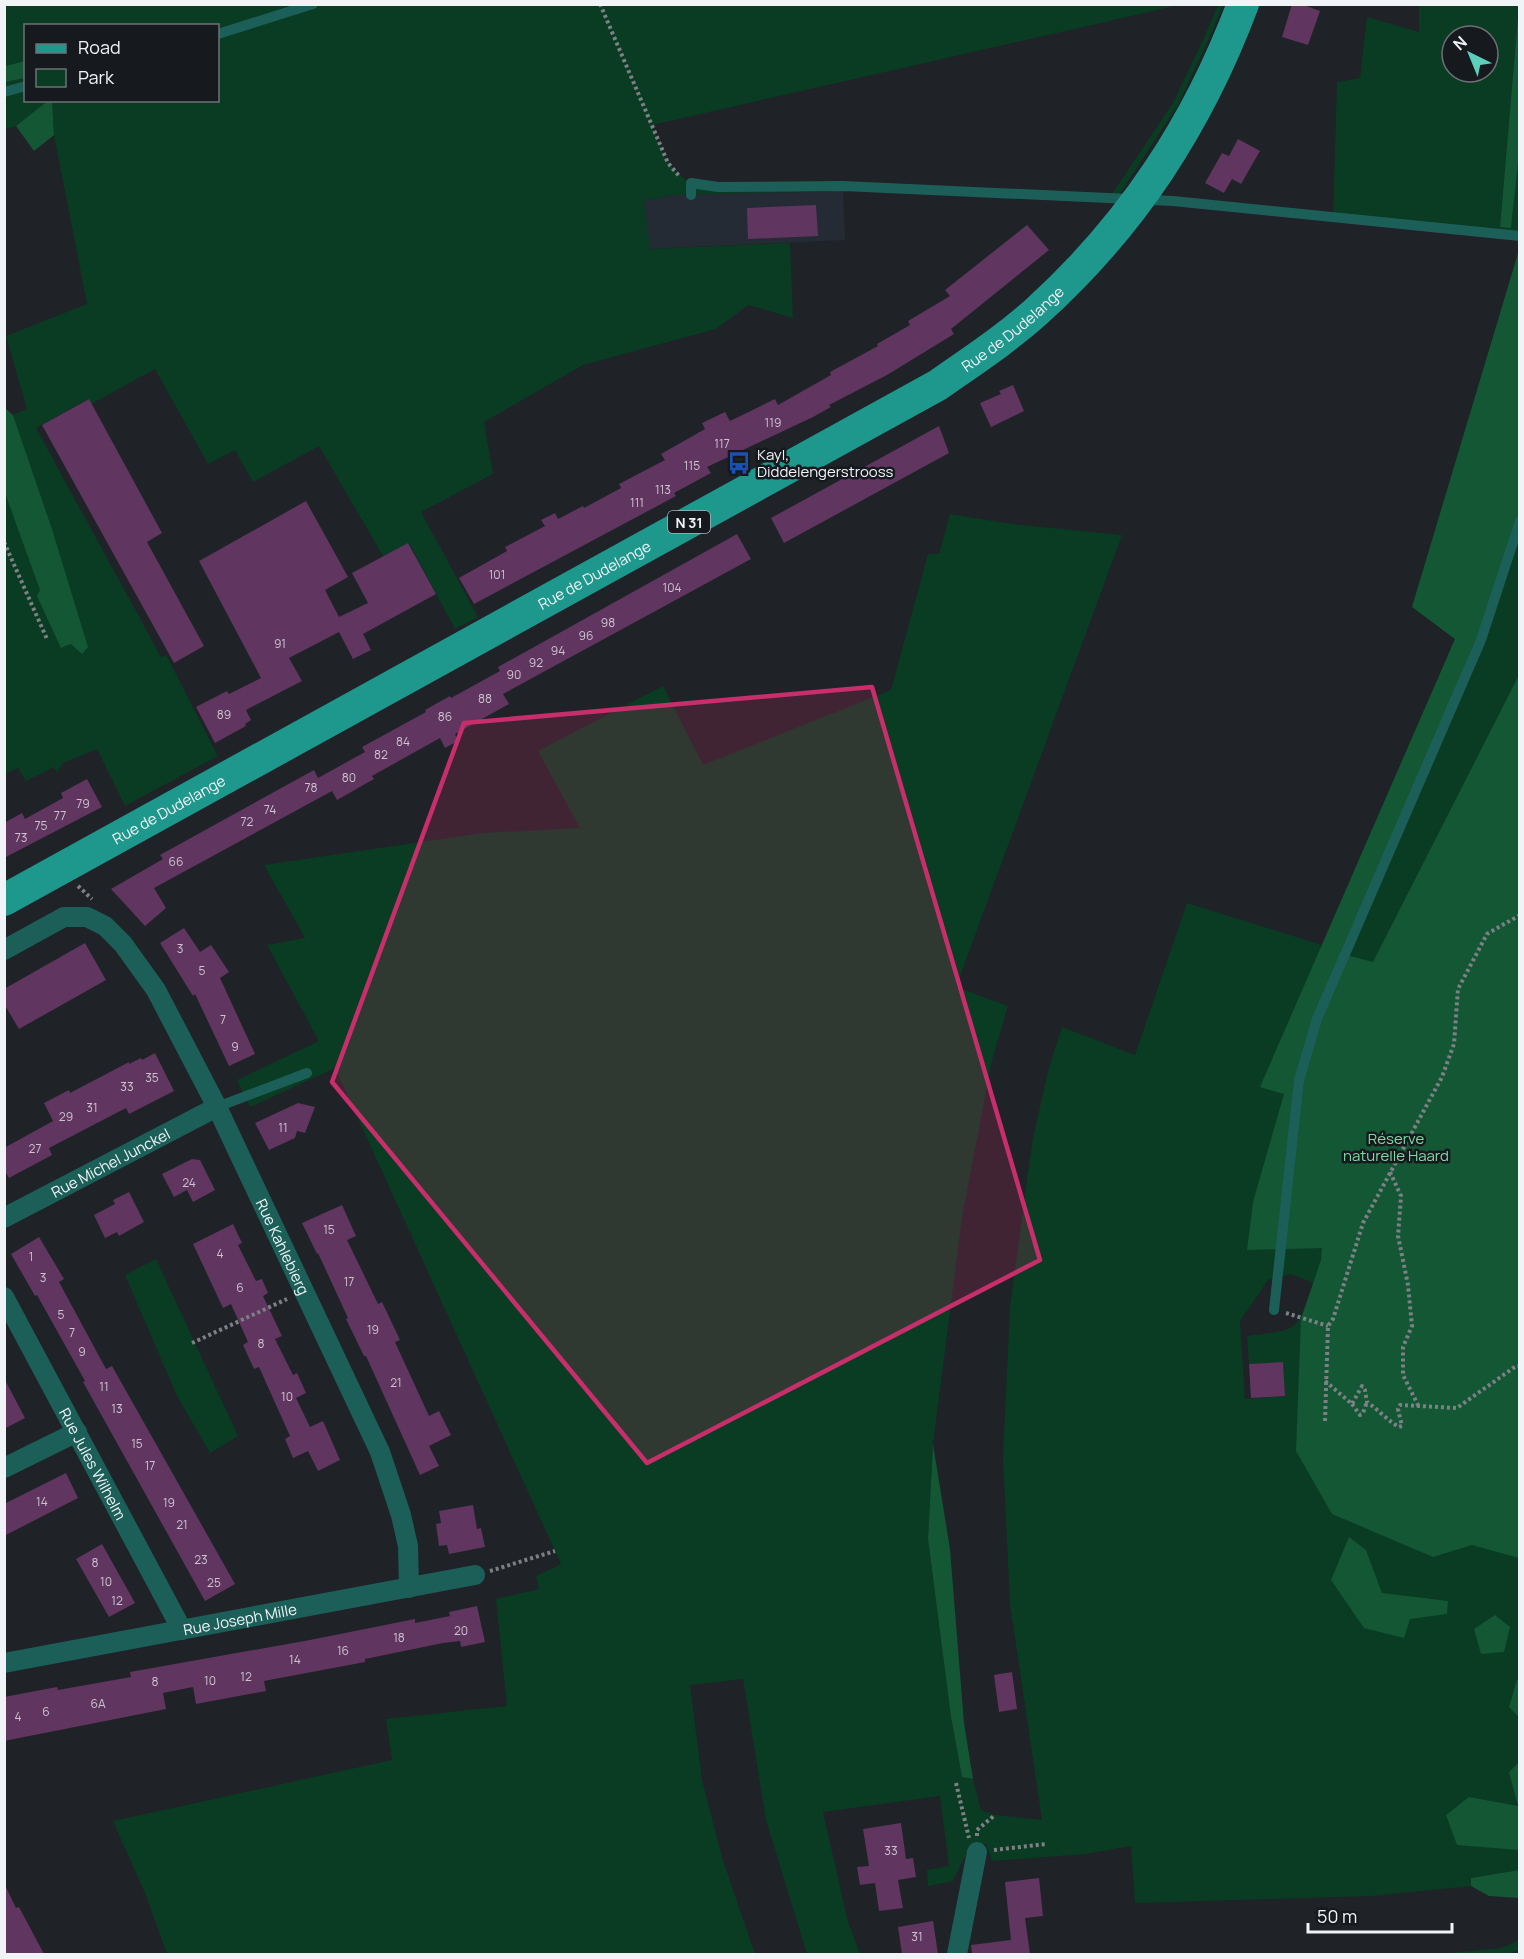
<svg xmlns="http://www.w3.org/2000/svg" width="1524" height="1959" font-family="Manrope,sans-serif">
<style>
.built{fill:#242b35}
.green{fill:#093c23;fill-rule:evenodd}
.forest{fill:#135735}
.building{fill:#603560}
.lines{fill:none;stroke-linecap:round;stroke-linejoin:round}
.path{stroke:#7d8084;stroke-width:4;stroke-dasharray:3 3;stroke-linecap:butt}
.service{stroke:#1c5f59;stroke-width:10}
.minor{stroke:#1c5f59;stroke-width:20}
.primary{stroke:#1e978d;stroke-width:32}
.marked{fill:#c72e6b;fill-opacity:0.2;stroke:#c72e6b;stroke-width:4.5;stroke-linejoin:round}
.labels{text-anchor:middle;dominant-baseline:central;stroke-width:5;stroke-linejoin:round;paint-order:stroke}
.number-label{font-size:12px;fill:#cdc4d1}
.shield{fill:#16191e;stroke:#afb2b6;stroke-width:1.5}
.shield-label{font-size:14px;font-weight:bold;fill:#f1f4f7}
.street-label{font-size:15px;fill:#f1f4f7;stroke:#16191e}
.poi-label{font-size:15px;fill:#f1f4f7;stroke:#16191e;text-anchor:start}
.park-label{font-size:15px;fill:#7ed9a3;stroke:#16191e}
</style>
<rect width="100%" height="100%" fill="#1f2227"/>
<path class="built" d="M843 191 845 240 649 249 644 201 672 195Z"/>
<path class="green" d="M4 5H1180L652 125C661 150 667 169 691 183L843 186V191L672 195 644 201 650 249 790 243 793 318 748 305 716 329 583 365 484 422 493 474 421 512 478 617 455 629 409 543 383 556 319 446 253 482 235 450 208 464 155 369 91 404 88 399 36 428 161 657 166 655 218 756 125 806 97 749 63 763 57 773 54 767 26 781 18 768 5 774V493L62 648 71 644 51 526 13 415 27 409 6 336 87 304 54 135 52 101 218 100V26H26L25 61 5 66Z
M1218 5H1223L1209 39 1178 105 1117 198 1110 197 1173 103 1204 38Z
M1419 5H1519L1500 226 1511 228 1519 144V236L1333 218 1337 82 1360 78 1367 17 1419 32ZM1452 36H1488V72H1452Z
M25 78 26 100 49 101 16 126 5 129 4 82Z
M1519 250V1870L1471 1878V1886L1371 1896 1135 1903 1131 1846 1085 1854 992 1861 986 1844 970 1846 953 1881 928 1886 927 1870 949 1866 940 1796 823 1812 848 1922 860 1954H807L766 1820 743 1679 690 1685 702 1780 722 1857 755 1954H167L145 1893 113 1821 392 1760 386 1719 507 1706 496 1599 539 1589 536 1576 561 1564 335 1068 250 1107 237 1080 319 1041 267 945 305 938 264 865 482 833 580 828 538 751 663 686 703 765 891 690 928 554H939L950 514 1012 524 1122 535 956 987 1008 1006 992 1060 962 1218 933 1444 928 1539 951 1717 962 1777 973 1779 981 1810 995 1815 1042 1820 1010 1604 1003 1457 1010 1308 1032 1143 1048 1071 1062 1027 1135 1055 1187 903 1322 945 1455 639 1412 607ZM1291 1274 1313 1283C1296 1334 1299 1329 1247 1336L1249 1364 1283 1362 1285 1396 1245 1399 1240 1321 1268 1280Z
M156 1259 238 1436 210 1453 177 1396 125 1275Z
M1519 1940V1950L1509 1954H1439L1502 1948Z"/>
<path class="forest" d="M1519 5 1520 144 1511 228 1500 227Z
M25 61V78L5 82V66Z
M49 100 52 101 54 135 34 151 16 126Z
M1519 250V521L1481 640 1346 955 1373 962 1519 675V1558L1472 1545 1433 1557 1332 1514 1296 1451 1301 1319 1321 1260 1322 1248 1247 1250 1253 1202 1284 1094 1260 1087 1455 639 1412 607Z
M5 408 13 415 51 526 88 647 82 654 71 644 61 648 37 596 40 590 5 493Z
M933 1444 950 1549 964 1723 973 1779 962 1777 951 1717 928 1539Z
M1349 1537 1366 1550 1382 1593 1448 1601 1447 1614 1410 1619 1404 1638 1364 1628 1331 1580Z
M1495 1615 1510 1627 1504 1652 1481 1654 1474 1629Z
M1519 1678V1717L1509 1707 1517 1680Z
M1519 1762V1850L1457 1845 1446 1815 1469 1797 1518 1806 1509 1772Z
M1519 1870V1898L1489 1896 1471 1886V1878Z"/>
<path class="building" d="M1292 4H1301L1320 11 1308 45 1282 37Z
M1238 139 1260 151 1241 184 1232 179 1224 193 1205 183 1222 153 1229 156Z
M816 205 818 236 748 239 747 208Z
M1027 225 1049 250 951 329 954 334 887 375 829 405 831 407 813 417 707 467 711 473 674 493 676 496 474 604 459 578 507 551 505 547 545 526 541 520 555 513 558 519 583 506 584 508 621 488 619 484 665 460 661 454 705 429 702 423 725 412 730 421 775 399 778 405 831 375 830 372 878 346 877 344 910 325 908 321 950 296 945 290Z
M1013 385 1024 411 991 427 980 403 1001 394 999 391Z
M89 399 162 533 147 542 204 646 174 663 42 425Z
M939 426 949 453 784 543 771 518Z
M306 501 348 577 325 590 339 617 368 603 352 573 408 543 436 594 363 634 371 650 353 659 339 632 289 658 302 681 246 710 251 720 245 724 246 726 215 743 196 707 227 691 229 694 261 678 199 561Z
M737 534 751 559 503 694 509 704 455 734 458 741 445 748 440 738 372 776 374 779 337 800 332 791 154 888 166 908 145 926 111 889 163 859 160 855 314 770 318 778 365 752 362 747 426 712 425 710 450 696 451 698 500 671 498 667Z
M87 779 102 807 4 858V823L22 813 25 819 63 798 61 793Z
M184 928 200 952 211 945 229 972 220 978 255 1054 229 1066 195 994 193 996 160 943Z
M85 943 106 980 19 1029 4 1004V989Z
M155 1053 174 1091 129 1114 126 1108 49 1148 52 1155 9 1178 4 1170V1148L53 1121 44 1103 69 1090 70 1093 129 1062V1064L141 1058 142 1060Z
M298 1103 315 1107 305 1133 297 1131 295 1138 269 1150 255 1123Z
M192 1159 200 1160 215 1190 193 1202 187 1190 174 1197 162 1174Z
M129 1192 144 1222 119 1236 117 1232 105 1238 94 1215 115 1204 113 1200Z
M342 1205 356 1236 347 1240 378 1304 382 1302 400 1340 395 1342 429 1416 439 1411 451 1435 429 1446 439 1466 420 1475 366 1356H364L346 1319 348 1318 318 1253 317 1254 302 1223Z
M233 1224 242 1243 238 1245 256 1281 262 1279 268 1293 263 1296 282 1336 275 1339 293 1375 297 1373 306 1393 296 1398 310 1427 323 1421 340 1460 318 1471 308 1451 293 1458 285 1439 290 1436 259 1367 254 1369 243 1345 248 1342 231 1304 223 1308 193 1244Z
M39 1237 64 1279 59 1282 106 1369 112 1366 235 1584 205 1601 83 1382 85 1381 37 1295 35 1296 11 1254Z
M1283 1362 1285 1396 1251 1398 1249 1364Z
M4 1378 25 1418 4 1429Z
M66 1473 78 1498 4 1536V1504Z
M473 1505 477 1529 481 1528 485 1547 449 1554 447 1545 439 1546 436 1524 441 1523 439 1511Z
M102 1544 135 1603 109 1617 76 1559Z
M477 1606 485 1642 461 1647 460 1641 443 1643 365 1659V1662L264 1681 266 1691 196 1704 193 1687 163 1693 166 1709 4 1741V1697L57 1687 58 1690 131 1677 130 1672 310 1640 415 1619V1623L450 1616 449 1612Z
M1012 1672 1017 1709 999 1712 994 1675Z
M901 1823 906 1859 913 1858 916 1877 898 1880 903 1908 879 1911 875 1883 860 1885 857 1867 869 1866 863 1829Z
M1039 1878 1043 1916 1025 1918 1030 1954H972L971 1945 1011 1940 1005 1882Z
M4 1883 16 1908 19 1907 44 1954H4Z
M933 1921 938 1954H902L898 1927Z"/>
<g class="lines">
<path class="path" d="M600 4 668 163 680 177
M4 542 47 639
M78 886 92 899
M1390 1172 1401 1196 1398 1236 1408 1285 1412 1326 1403 1347V1375L1419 1407
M1286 1313 1328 1326
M192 1343 287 1299
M1325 1381 1352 1404 1362 1386 1365 1390 1367 1402C1376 1408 1392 1424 1399 1427L1402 1426 1398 1409 1400 1405 1457 1408 1516 1366H1520
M1352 1404 1360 1415 1363 1413 1367 1402
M1325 1421 1328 1326 1333 1319 1363 1223 1442 1077 1454 1044 1458 989 1487 934 1520 915
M490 1571 555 1551
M956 1783 969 1838
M977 1836V1830L995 1815
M994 1850 1046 1844"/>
<path class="service" d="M218 34 313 4
M4 92 26 86
M691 195V183L718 187 843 186 1173 201 1520 236
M217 1107 307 1073
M1274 1310 1299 1080 1317 1019 1481 640 1520 521"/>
<g class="minor">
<path id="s1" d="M4 950 64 917H87L105 926 123 944 156 990 217 1107 380 1452 401 1515 408 1546 409 1588"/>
<path id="s2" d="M4 1218 217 1107"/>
<path id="s3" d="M4 1297 182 1630"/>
<path d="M4 1468 77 1432"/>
<path id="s4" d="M4 1663 475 1575"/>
<path d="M957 1954 977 1852"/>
</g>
<path class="primary" id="s5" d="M4 900 938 385C972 361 1006 339 1037 311 1132 225 1198 124 1243 4"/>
</g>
<path class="marked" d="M872 687 1040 1260 647 1463 332 1082 464 723Z"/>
<defs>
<g id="bus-bare" transform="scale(1.8)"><path d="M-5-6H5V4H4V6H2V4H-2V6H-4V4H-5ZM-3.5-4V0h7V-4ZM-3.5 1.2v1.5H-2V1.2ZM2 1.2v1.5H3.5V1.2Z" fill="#1a4fb4" stroke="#16191e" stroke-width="2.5" paint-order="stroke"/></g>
</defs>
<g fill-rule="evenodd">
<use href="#bus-bare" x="739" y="463"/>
</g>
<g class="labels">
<g class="number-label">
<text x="773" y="422">119</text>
<text x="722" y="443">117</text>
<text x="692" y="465">115</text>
<text x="663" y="489">113</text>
<text x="637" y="502">111</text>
<text x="497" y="574">101</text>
<text x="672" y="587">104</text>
<text x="608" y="622">98</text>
<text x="586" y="635">96</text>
<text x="280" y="643">91</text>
<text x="558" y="650">94</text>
<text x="536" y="662">92</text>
<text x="514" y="674">90</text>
<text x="485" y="698">88</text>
<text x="224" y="714">89</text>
<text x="445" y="716">86</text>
<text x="403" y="741">84</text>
<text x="381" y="754">82</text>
<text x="349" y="777">80</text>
<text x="311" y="787">78</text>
<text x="83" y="803">79</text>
<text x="270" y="809">74</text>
<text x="60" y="815">77</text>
<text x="247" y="821">72</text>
<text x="41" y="825">75</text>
<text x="21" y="837">73</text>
<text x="176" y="861">66</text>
<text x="180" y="948">3</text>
<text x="202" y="970">5</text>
<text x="223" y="1019">7</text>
<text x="235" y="1046">9</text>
<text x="152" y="1077">35</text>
<text x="127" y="1086">33</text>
<text x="92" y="1107">31</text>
<text x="66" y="1116">29</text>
<text x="283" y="1127">11</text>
<text x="35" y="1148">27</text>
<text x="189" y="1182">24</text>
<text x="329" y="1229">15</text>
<text x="220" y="1253">4</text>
<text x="31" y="1256">1</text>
<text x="43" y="1277">3</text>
<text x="349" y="1281">17</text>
<text x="240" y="1287">6</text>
<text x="61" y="1314">5</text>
<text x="373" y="1329">19</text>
<text x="72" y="1332">7</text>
<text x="261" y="1343">8</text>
<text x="82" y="1351">9</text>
<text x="396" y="1382">21</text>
<text x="104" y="1386">11</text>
<text x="287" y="1396">10</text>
<text x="117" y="1408">13</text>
<text x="137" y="1443">15</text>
<text x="150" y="1465">17</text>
<text x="42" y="1501">14</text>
<text x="169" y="1502">19</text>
<text x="182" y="1524">21</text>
<text x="201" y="1559">23</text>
<text x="95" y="1562">8</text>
<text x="106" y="1581">10</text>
<text x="214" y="1582">25</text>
<text x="117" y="1600">12</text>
<text x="461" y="1630">20</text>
<text x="399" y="1637">18</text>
<text x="343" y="1650">16</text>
<text x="295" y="1659">14</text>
<text x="246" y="1676">12</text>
<text x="210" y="1680">10</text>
<text x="155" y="1681">8</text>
<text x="98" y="1703">6A</text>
<text x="46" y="1711">6</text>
<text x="18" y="1716">4</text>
<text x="891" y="1850">33</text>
<text x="917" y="1936">31</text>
</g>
<rect class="shield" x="668" y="511" width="42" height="22" rx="4.5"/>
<g class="shield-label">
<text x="689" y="522">N 31</text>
</g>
<g class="street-label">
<text stroke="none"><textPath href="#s5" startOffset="1160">Rue de Dudelange</textPath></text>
<text stroke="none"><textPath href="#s5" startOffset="674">Rue de Dudelange</textPath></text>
<text stroke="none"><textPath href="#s5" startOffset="188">Rue de Dudelange</textPath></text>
<text stroke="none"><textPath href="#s2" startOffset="120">Rue Michel Junckel</textPath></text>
<text stroke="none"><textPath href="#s1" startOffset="480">Rue Kahlebierg</textPath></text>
<text stroke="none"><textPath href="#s3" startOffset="189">Rue Jules Wilhelm</textPath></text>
<text stroke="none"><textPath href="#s4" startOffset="240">Rue Joseph Mille</textPath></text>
</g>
<g class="poi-label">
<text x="757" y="454">Kayl,<tspan x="757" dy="17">Diddelengerstrooss</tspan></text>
</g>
<g class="park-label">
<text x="1396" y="1138">Réserve<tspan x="1396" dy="17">naturelle Haard</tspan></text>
</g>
</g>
<rect width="1524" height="1959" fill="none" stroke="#f1f4f7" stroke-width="12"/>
<rect x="24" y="24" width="195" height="78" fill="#16191e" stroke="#6e7175" stroke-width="1.5"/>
<rect x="36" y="44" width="30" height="9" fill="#1e978d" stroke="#6e7175" stroke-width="1.5"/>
<text x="78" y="54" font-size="18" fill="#f1f4f7">Road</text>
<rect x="36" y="69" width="30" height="18" fill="#093c23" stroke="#6e7175" stroke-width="1.5"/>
<text x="78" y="84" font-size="18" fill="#f1f4f7">Park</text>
<g transform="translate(1470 54) rotate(317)"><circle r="28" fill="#16191e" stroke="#6e7175" stroke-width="1.5"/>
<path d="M0-4.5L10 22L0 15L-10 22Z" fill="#5bcebc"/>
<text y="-9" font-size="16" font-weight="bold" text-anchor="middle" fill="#f1f4f7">N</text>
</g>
<path d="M1308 1923v9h144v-9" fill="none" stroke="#f1f4f7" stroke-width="3"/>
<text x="1317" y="1923" font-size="18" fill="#f1f4f7" stroke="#16191e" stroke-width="4.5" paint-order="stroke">50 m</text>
</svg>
